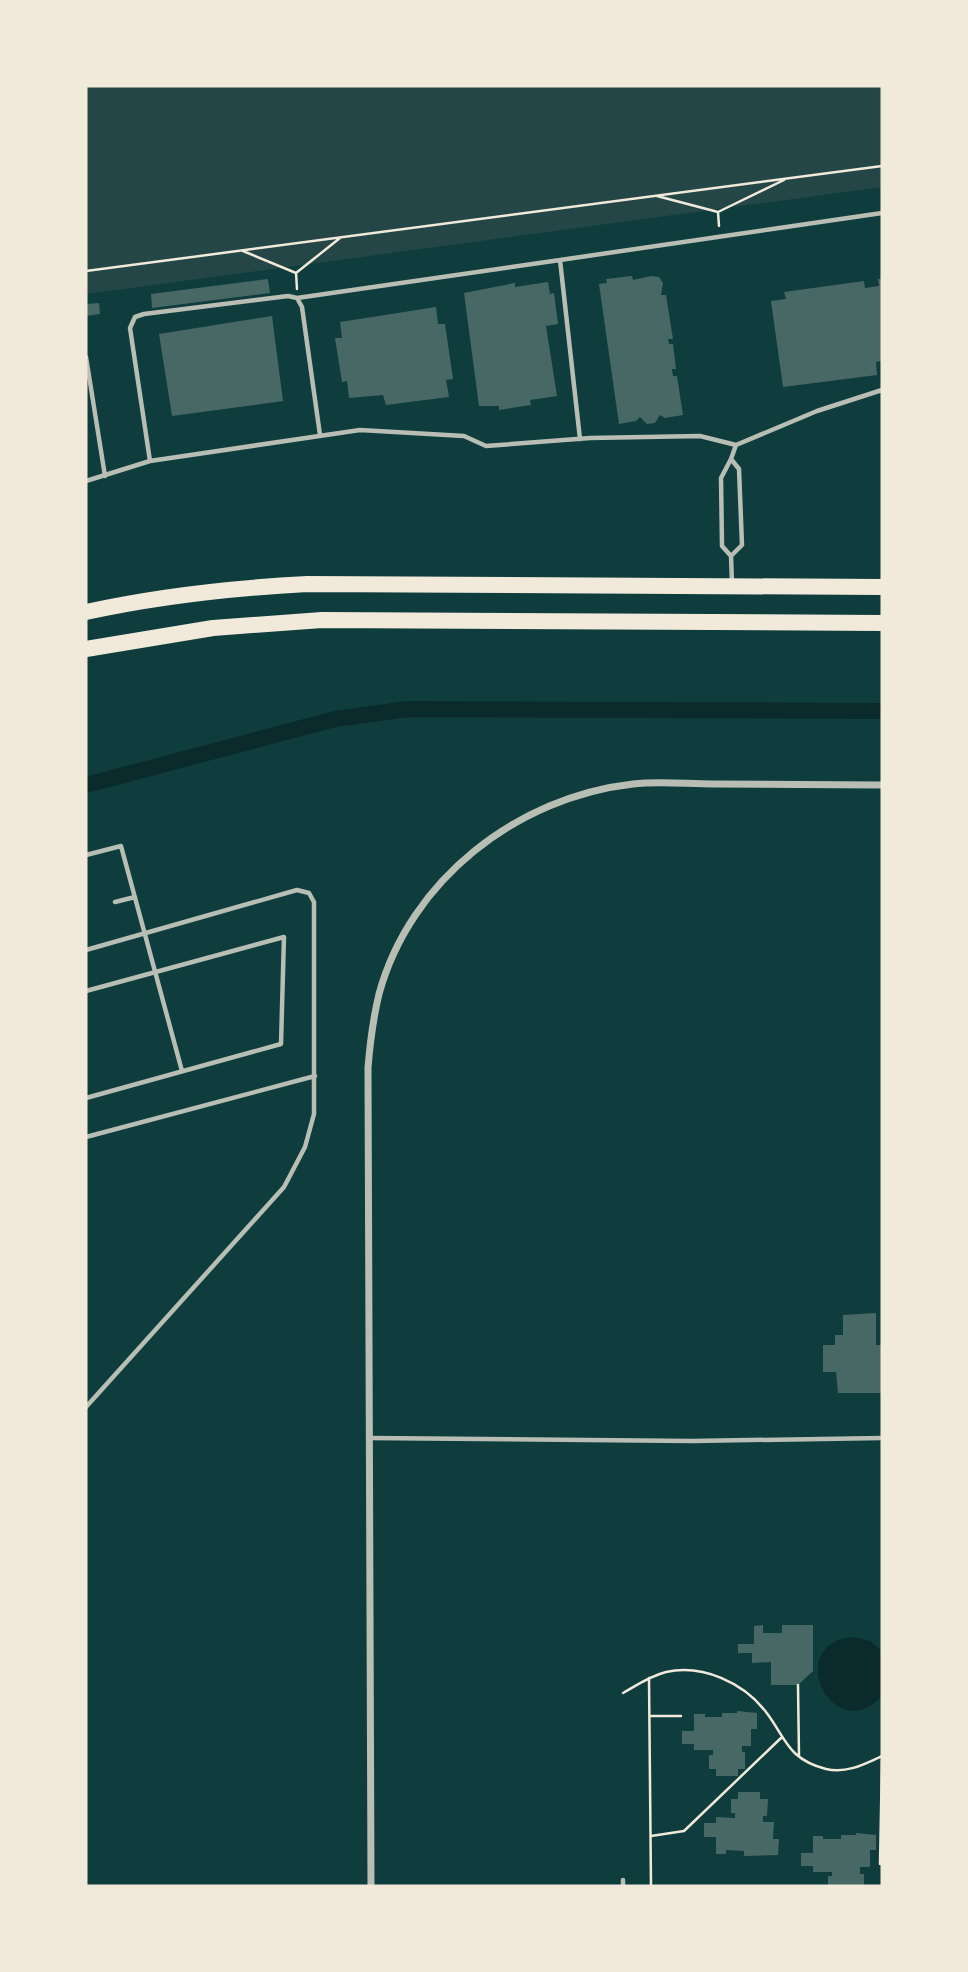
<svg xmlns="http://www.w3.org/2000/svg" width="968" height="1972" font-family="'Titillium Web',sans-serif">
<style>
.green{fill:#244646}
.water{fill:#0a2a2b}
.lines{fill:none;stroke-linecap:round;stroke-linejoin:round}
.canal{stroke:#0a2a2b;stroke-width:16}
.building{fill:#486865}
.path{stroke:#f1e9da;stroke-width:2.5}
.service{stroke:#b8beb3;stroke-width:4.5}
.minor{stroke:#b8beb3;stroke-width:7}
.primary{stroke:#f1e9da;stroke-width:16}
</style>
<rect width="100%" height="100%" fill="#0f3d3e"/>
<path class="green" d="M86 86H882V187L86 294Z"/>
<path class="water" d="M853 1637 870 1641 882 1651V1696C834 1749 781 1644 853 1637Z"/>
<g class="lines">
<path class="canal" d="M86 785 335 719 408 709 882 711"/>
</g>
<path class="building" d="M632 276 633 280 651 276 659 277 663 283 661 295H666L673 339H668L669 344H673L676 369H672L673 376H677L683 415 665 418 660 415 655 423 647 424 640 417 636 421 619 424 599 284 607 283 606 279Z
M268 279 270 293 152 308 151 294Z
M878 279H882V361L876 362 877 375 783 387 771 301 786 299 784 292 864 281 865 288 879 286Z
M548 282 550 294 554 293 558 324 546 326 557 396 530 400 531 405 499 410V406H479L464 293 515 283V287Z
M99 303 100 314 86 316V304Z
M436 307 438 324H445L453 379 446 380 449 397 386 405 383 395 349 398 347 381 342 382 335 338H342L340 322Z
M272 316 283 401 172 416 159 334Z
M876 1313V1345H882V1393H838L836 1372H823V1345H835V1335H843V1315Z
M763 1625V1633H782V1625H813V1671L798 1685H771V1662L752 1663V1653H738V1644H754V1626Z
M737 1711 757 1713V1729H751V1746H742V1752H745V1769H738V1776H716V1769H709V1755H713V1750H694V1744H682V1731H694V1714H705V1717H722V1713H737Z
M738 1792H760V1799H768L767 1816H763V1822H774L773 1839H779L778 1855 744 1856V1851L726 1850V1854H716V1837H704V1823H716V1817L735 1818V1813H731V1799H738Z
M856 1833 876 1835V1850H870V1867H860V1874H864V1886H828V1876H832V1872H813V1866H801V1853H813V1836H823V1839H841V1835H856Z"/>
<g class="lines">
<path class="path" d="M657 196 718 212 719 226
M718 212 784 180
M243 251 296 273 297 289
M86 271 882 166
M296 273 340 238
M649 1678 651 1886
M798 1685 799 1756
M623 1693C637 1685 650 1676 666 1672 703 1664 744 1683 766 1712 786 1738 787 1759 826 1769 846 1774 865 1764 882 1756
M650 1716H681
M651 1836 684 1831 781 1738
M880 1864 882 1760"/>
<path class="service" d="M297 298 560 260
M86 357 105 476
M580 439 560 260 882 213
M731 459 739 469 742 545 731 556 722 546 721 478 731 459 736 445 817 411 882 390
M150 461 130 328 135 317 144 314 288 296 297 298 302 307 320 435
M86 481 150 461 360 430 464 436 486 446 590 438 700 436 736 445
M731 556 732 583
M86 855 121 846 182 1071
M115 902 135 897
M86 950 297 890 309 893 314 902V1114L305 1147 284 1187 86 1407
M86 991 284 937 281 1044 86 1098
M86 1137 315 1076
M370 1438 692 1441 882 1438
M623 1880V1886"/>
<path class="minor" d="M371 1886 368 1068C370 1043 373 1019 379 994 410 880 517 797 633 784 659 781 687 784 713 784 769 784 826 785 882 785"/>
<path class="primary" d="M86 612C159 596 232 588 307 584L882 587
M86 649 213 628 322 620 882 623"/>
</g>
<rect width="968" height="1972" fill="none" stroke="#f1e9da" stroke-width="175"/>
</svg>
